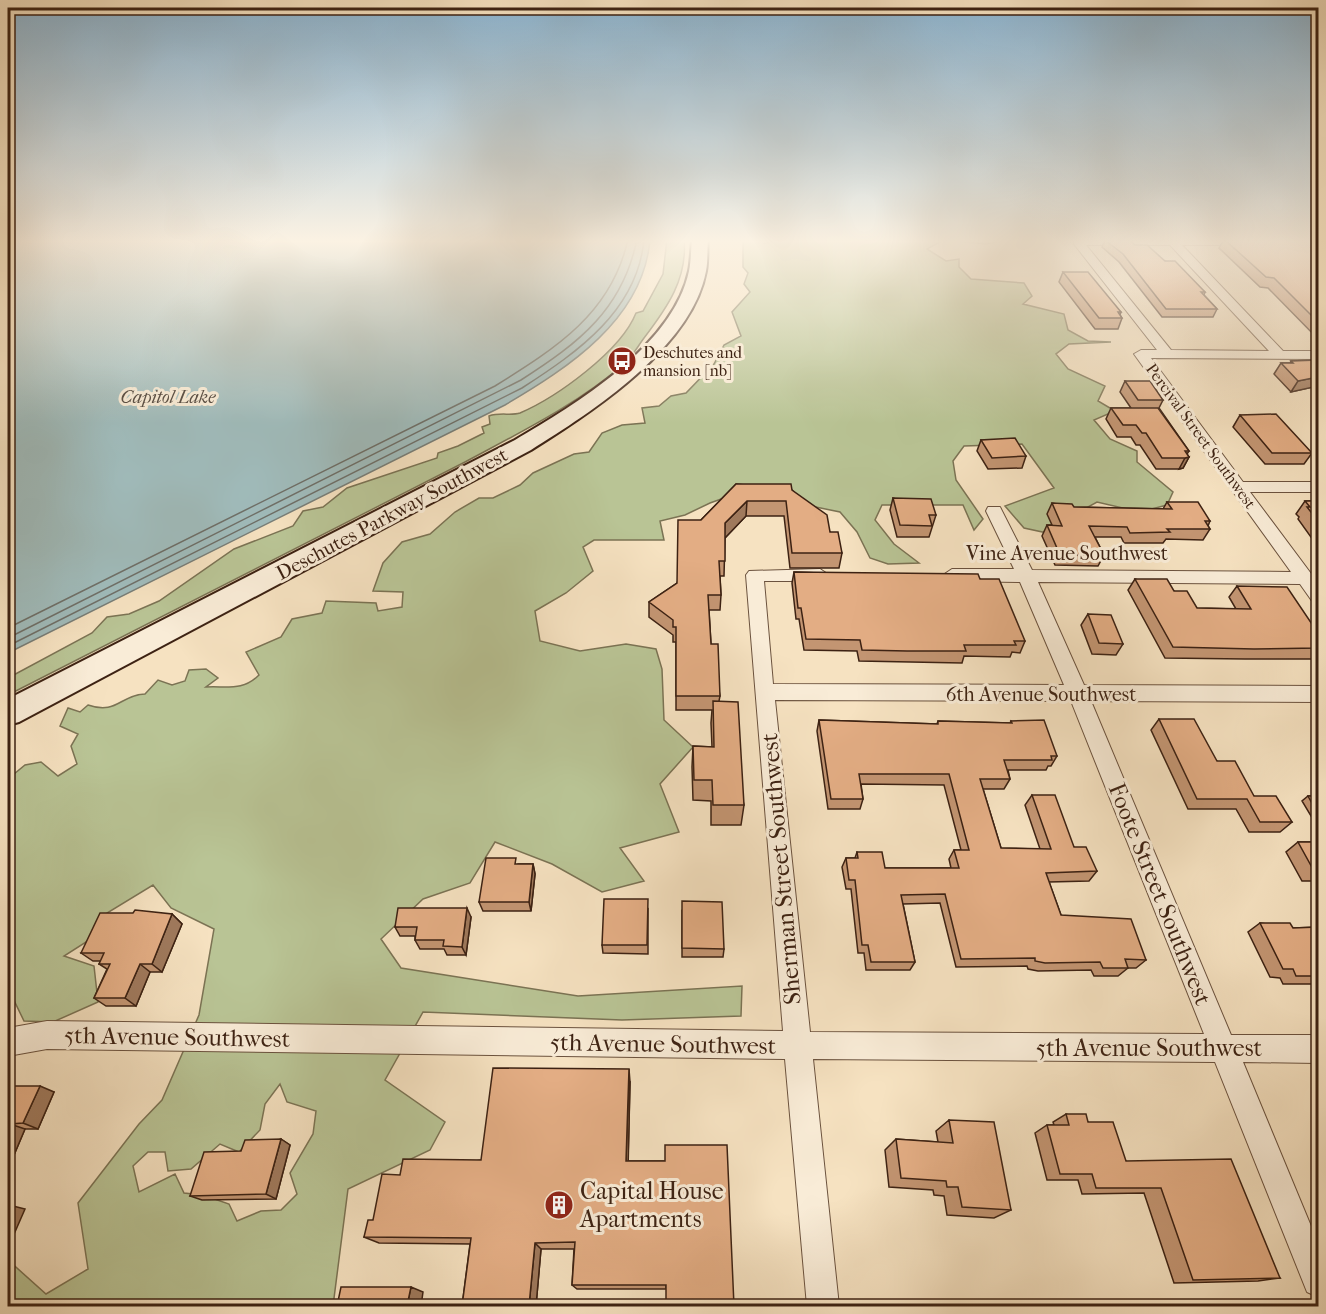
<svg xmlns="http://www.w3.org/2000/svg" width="1326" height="1314" font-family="'IM FELL French Canon',serif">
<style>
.green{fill:#b9c495;stroke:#7b7354;stroke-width:1.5;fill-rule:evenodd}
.water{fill:#a0bcbc;stroke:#787e78;stroke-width:1.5}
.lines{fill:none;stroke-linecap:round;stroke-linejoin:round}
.shore{stroke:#6e6f68;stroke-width:1.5}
.street-casing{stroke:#6b523e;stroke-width:2}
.secondary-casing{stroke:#3d2213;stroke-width:4}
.street{fill:#f9ecd7;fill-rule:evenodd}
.secondary{fill:#f9ecd7;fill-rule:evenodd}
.wall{fill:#c39572;stroke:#3d2213;stroke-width:1.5}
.shaded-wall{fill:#9f795c;stroke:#3d2213;stroke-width:1.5}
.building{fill:#e3ad84;stroke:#3d2213;stroke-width:1.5}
.labels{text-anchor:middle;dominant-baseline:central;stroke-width:6;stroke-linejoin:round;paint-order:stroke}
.far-poi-label{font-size:16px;fill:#3d2213;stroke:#f9ecd7;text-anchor:start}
.far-street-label{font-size:16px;fill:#3d2213;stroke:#f9ecd7}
.far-water-label{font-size:18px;font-style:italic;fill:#5b5046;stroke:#f9ecd7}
.street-label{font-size:20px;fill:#3d2213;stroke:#f9ecd7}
.near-street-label{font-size:24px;fill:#3d2213;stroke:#f9ecd7}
.near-poi-label{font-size:24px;fill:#3d2213;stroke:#f9ecd7;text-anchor:start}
</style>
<rect width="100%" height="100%" fill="#f6e2c1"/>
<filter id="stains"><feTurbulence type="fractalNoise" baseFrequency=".00333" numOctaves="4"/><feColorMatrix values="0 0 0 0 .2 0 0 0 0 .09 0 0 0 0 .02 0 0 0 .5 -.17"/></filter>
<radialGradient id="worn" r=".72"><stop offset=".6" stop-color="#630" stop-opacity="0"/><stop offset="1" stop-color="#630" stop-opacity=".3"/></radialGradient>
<path class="green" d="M667 239H684C688 278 667 308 644 338 638 346 632 357 625 363 578 404 519 433 465 462L8 695V678L92 633 107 617 129 614 159 601 234 549 293 526 303 511 323 507 347 488 437 458 438 453 458 446 484 433 482 427 490 424 489 416C500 412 511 416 520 413 557 397 621 351 636 313L643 311 663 274Z
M743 239H759L764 244 775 240 820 239H1011L986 244 943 240 927 249 946 261 959 259V267L971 279 1024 283 1032 296 1023 304 1064 314 1068 330 1088 341 1111 342 1069 344 1056 354 1068 369 1105 386 1098 401 1115 411 1094 420 1110 439 1137 451V462L1173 492 1167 505 1140 512 1097 502 1077 513 1075 539 1024 528 1005 506 1054 488 1022 444 964 446 953 461 956 480 983 519 974 530 963 505H882L875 520 894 544 919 563 888 564 870 558 857 532 840 512 806 505 752 488 710 503 685 515 660 521 664 540H594L583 547 593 571 566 593 535 611 540 641 580 651 626 644 656 649 662 669 664 720 693 747 660 784 679 832 620 848 644 881 602 892 552 864 495 842 470 883 423 899 381 939 401 968 578 996 742 986 741 1016 622 1020 423 1012 385 1080 445 1122 430 1150 348 1189 333 1306H8V1260L46 1294 88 1269 78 1203 139 1124 162 1100 199 1015 214 929 171 908 153 885 107 913 94 937 64 956 94 966 98 1002 53 1022 24 1021 8 988V779L25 765 41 762 58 776 77 764 71 746 78 734 60 726 68 708 80 712 88 705C117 715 120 695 145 694L158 680 172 685 185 681 189 670 206 669 218 678 206 687C228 686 243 691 259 675L246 652 281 637 292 619 322 613 326 601 376 603 378 611 402 607 403 592 373 591 383 563 402 542 430 534 455 512 479 498H493L520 485 533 473 574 454 589 452 602 433 622 425 645 423 642 408 659 406 671 396 686 393 714 364 724 345 741 336 732 312 750 292 744 284 748 273 743 267ZM280 1084 287 1102 316 1111 313 1134 290 1173 297 1194 281 1210 261 1211 237 1221 229 1204 203 1195 184 1193 175 1174 139 1192 133 1166 148 1152H165L168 1171 191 1169 220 1144 239 1152 260 1130 265 1104Z"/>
<path class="water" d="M8 239H650C644 319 568 368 505 405L8 653Z"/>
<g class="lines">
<path class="shore" d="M8 628 495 386C556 348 612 313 628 239
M8 638 521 380C579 343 623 309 637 239
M8 646 522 388C578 352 638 310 644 239"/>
<g class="street-casing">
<path id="street" d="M1074 240H1251V244L1247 245H1182L1283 351H1318V359L1151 358 1243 482H1318V492H1250L1318 583V602L1312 601 1300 584 1038 582 1084 685 1318 686V702L1091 701 1231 1035H1318V1063L1243 1062 1318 1243V1297L1307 1292 1215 1062 813 1059 839 1306H807L785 1059 47 1049 8 1056V1028L47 1021 783 1031 746 575 749 571 820 569 829 575 820 581H764L773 684 1064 685 1020 582 952 581 943 575 952 569H1014L986 511 988 507H1000L1032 570 1291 572 1134 354 1141 350H1157L1074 244ZM1086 245H1170L1269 351 1171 350ZM775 700 1071 701 1204 1034 810 1032Z"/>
</g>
<g class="secondary-casing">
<path id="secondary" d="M692 239H708C707 250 708 261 706 271 692 347 592 412 531 450L19 722 8 725V699L515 440C576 404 673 346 689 271 691 261 691 250 692 239Z"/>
</g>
<use href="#street" class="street"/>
<use href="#secondary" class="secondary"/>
</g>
<path class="wall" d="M1224 239H1318V339L1268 288 1260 287 1219 248Z
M1105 240 1165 261 1205 292 1204 295 1217 309 1213 317H1162L1119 262 1102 247Z
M1063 272 1121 312 1120 315 1122 318 1118 329H1095L1059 282Z
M1318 360V386L1291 392 1274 374 1281 363H1290L1291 361Z
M1125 381 1163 400 1159 408 1189 451 1187 454 1189 457 1183 468 1179 469H1156L1140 445H1136L1131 437H1117L1106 419 1111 408H1131L1120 392Z
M1240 415 1312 453 1304 464H1265L1233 427Z
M981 440 1026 456 1022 468 988 469 977 451Z
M736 484 792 490 830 532 842 553 839 568H790L784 516H746L725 538 724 576H720L721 595 720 610H709L711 644 720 696 719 701 744 805 741 825H711V801L693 800 692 767 693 746 712 747 711 723 712 710H676V642H673V635L649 617V602L677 583 701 520Z
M893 498 936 515 929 537H897L890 510Z
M1305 501H1318V547L1298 519 1299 517 1296 514Z
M1167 502 1210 521 1208 526 1210 529 1203 540 1166 539 1163 543H1124L1121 537H1095L1104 555 1098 566 1055 565 1042 536 1047 525H1052L1047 514 1052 503 1074 507 1163 509Z
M794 572 980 579 1025 641 1020 653 1012 652 1010 657 964 656 962 663 859 661 857 651 804 650 799 619H796L792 583Z
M1135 579 1174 591 1197 608 1236 609 1229 597 1237 586 1318 633V659H1245L1165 658 1128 590Z
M1088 614 1123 644 1116 655 1092 654 1081 625Z
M1159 719 1217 761 1254 796 1292 822 1280 832H1249L1236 809H1188L1151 730Z
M819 720 937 724 938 721 1010 723 1011 721 1057 756 1051 766H1048L1046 770H1008L1010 779 1004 789H983L1001 848 1040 849 1025 805 1032 795 1074 847 1097 871 1089 881 1049 882 1061 915 1146 960 1136 968H1128L1118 976H1094L1091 970 1038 971 1028 969 1027 966 956 967 940 903 903 904 915 962 910 970H866L864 953H858L851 889H846L842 867 846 858H855L857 852 885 868H951L949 859 954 850H961L944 785 861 784 863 799 860 809H828L817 731Z
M1308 796H1318V821H1314L1302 801Z
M1298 842H1318V881H1302L1286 852Z
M518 864H533L535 874 531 911H483L479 902Z
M648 909V954L603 953 602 945Z
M682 911 724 949 723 957H682Z
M172 914 182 924 162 972H150L136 1006H106L94 998 107 969 99 964 101 961H93L81 953Z
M471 917 466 955H447L444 949H420L415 940V936H400L395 927Z
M1260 923 1293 928 1318 927V984H1283L1280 978 1270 977 1248 932Z
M630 1082 628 1161H665L666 1289H577L572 1285 574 1249H541L536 1306H462L470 1244 379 1243 364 1237 373 1220 400 1175 481 1160Z
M8 1086 54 1092 38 1129H25L14 1155H8Z
M1066 1114 1088 1122 1126 1161 1280 1278 1258 1281 1174 1283 1144 1193 1082 1194 1078 1180H1047L1035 1133 1047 1125H1054L1053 1122Z
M949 1120 1011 1210 994 1218 947 1215 944 1196 934 1195 933 1190 889 1187 885 1150 896 1139 938 1142 936 1131Z
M281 1139 290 1145 276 1199 202 1200 190 1196 241 1151Z"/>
<path class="shaded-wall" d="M1318 377V386L1291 392 1298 381Z
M1189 457 1183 468 1179 469 1185 458Z
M747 501 746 516 724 539 725 523Z
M533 864 535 874 531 911 529 902Z
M467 908 471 917 466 955 462 947Z
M172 914 182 924 162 972 152 964Z
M140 964 150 972 136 1006 125 998Z
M629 1069 630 1082 628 1171 626 1161Z
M40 1086 54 1092 38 1129 23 1123Z
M10 1124 25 1129 14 1155 8 1153V1130Z
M281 1139 290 1145 276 1199 266 1194Z
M9 1205 25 1209 8 1248V1209Z
M535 1243 541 1249 536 1306H529Z
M411 1287 423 1292 421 1306H407Z"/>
<path class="building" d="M1224 239H1318V322L1274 278 1266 277Z
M1105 240H1130L1135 245H1147L1165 261H1175L1205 292H1201L1217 309H1166L1123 254Z
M1063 272H1088L1121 312H1118L1122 318H1099Z
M1318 360V377L1298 381 1281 363H1293L1291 361Z
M1125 381H1150L1163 400H1138Z
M1111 408H1158L1189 451H1185L1189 457 1185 458H1162L1146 433H1142L1136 425H1123Z
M1276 414 1312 453H1272L1240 415Z
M1015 438 1026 456 992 458 981 440Z
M736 484H791L792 490 827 515 830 532H838L842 553H792L786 501H747L725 523V561H719L721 595H708L711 644H718L720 696H676V627H673V620L649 602 677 583 678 520H701Z
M893 498 931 499 936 515H929L932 526 900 525Z
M1305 501H1318V521L1307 507H1310Z
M1167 502H1198L1210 521H1205L1210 529H1167L1170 532 1130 533 1127 527 1089 526 1104 555H1060L1047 525 1062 526 1052 503 1072 504 1074 507 1172 509Z
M794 572 978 574 980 579H999L1025 641H1014L1016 645H964L966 651H907L862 650 860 640 806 639 801 608H798Z
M1135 579H1167L1174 591H1187L1197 608 1251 609 1237 586 1287 587 1318 633V648L1254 649 1173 647Z
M1088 614 1111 615 1123 644 1099 643Z
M713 701 738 702 744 805H713L712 780H694L693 746 714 747Z
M1159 719H1194L1217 761H1235L1254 796H1276L1292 822H1260L1247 799H1197Z
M819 720 938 724V721L1012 723 1011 721 1044 720 1057 756H1051L1052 760H1004L1010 779H980L1001 848 1051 849 1032 795H1055L1074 847H1086L1097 871 1046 873 1061 915 1131 919 1146 960 1125 959 1128 968H1103L1100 962 1045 963 1035 961V958L961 959 945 894 901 895 915 962H871L868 945H862L855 880H849L846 858H858L857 852H882L885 868H959L954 850H969L949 774H859L863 799H831Z
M1308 796H1318V814Z
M1298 842H1318V871H1314Z
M486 858H516L515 864H533L529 902H479Z
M604 899H648L647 945H602Z
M682 901 722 902 724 949 682 948Z
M398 908H467L462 947 443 946 444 940H415L417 927H395Z
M135 910 172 914 152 964H140L125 998H94L110 964H99L104 953H81L100 913H133Z
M1260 923H1290L1293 928 1318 927V976H1296L1293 969H1283Z
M493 1068 629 1069 626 1161H665V1145H727L734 1306H666V1285H572L575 1242 535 1243 529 1306H462L471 1238 364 1237 368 1220H373L382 1174 400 1175 403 1159 481 1160Z
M8 1086H40L23 1123 10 1124 8 1130Z
M1066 1114H1086L1088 1122H1113L1126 1161 1231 1159 1280 1278 1193 1280 1161 1188H1096L1092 1174H1060L1047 1125H1069Z
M949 1120 994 1122 1011 1210 962 1207 958 1187H947L946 1181 901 1178 896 1139 953 1143Z
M281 1139 266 1194 190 1196 204 1152 241 1151 245 1140Z
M341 1287H411L407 1306H337Z"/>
<linearGradient id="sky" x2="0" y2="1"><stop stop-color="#8bb7d6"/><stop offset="0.57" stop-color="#fbf2e3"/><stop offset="1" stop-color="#fbf2e3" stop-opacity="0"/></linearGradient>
<rect width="1326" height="423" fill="url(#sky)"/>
<defs>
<g id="bus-disc" transform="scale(1.5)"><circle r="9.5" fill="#8f2418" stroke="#f9ecd7"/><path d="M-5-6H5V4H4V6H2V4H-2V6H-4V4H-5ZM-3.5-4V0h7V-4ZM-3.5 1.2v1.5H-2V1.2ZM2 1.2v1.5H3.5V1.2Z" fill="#fff"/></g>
<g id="building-disc" transform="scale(1.5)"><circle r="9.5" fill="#8f2418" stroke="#f9ecd7"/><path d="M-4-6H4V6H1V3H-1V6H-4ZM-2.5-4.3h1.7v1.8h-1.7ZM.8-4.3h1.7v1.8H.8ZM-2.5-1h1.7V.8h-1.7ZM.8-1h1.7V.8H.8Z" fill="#fff"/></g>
</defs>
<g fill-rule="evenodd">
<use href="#bus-disc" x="622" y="361"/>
<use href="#building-disc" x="559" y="1205"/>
</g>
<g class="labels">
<g class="far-poi-label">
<text x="643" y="352">Deschutes and<tspan x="643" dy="18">mansion [nb]</tspan></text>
</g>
<g class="far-street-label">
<text transform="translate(1201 436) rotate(54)">Percival Street Southwest</text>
</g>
<g class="far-water-label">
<text x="168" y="397">Capitol Lake</text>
</g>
<g class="street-label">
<text transform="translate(392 514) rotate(-28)">Deschutes Parkway Southwest</text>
<text x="1067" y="553">Vine Avenue Southwest</text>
<text x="1041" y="694">6th Avenue Southwest</text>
</g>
<g class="near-street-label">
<text transform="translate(781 869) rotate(-95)">Sherman Street Southwest</text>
<text transform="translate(1160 894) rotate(68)">Foote Street Southwest</text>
<text transform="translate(177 1037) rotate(1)">5th Avenue Southwest</text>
<text transform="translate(663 1044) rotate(1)">5th Avenue Southwest</text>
<text x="1149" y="1048">5th Avenue Southwest</text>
</g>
<g class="near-poi-label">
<text x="580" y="1191">Capital House<tspan x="580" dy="28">Apartments</tspan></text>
</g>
</g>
<rect width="1326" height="1314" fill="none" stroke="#f6e2c1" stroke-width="30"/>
<rect x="9" y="9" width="1308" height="1296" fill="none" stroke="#3d2213" stroke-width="3"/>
<rect x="15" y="15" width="1296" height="1284" fill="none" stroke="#3d2213" stroke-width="1.5"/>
<rect width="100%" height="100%" filter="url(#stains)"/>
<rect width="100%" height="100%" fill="url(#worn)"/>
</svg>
